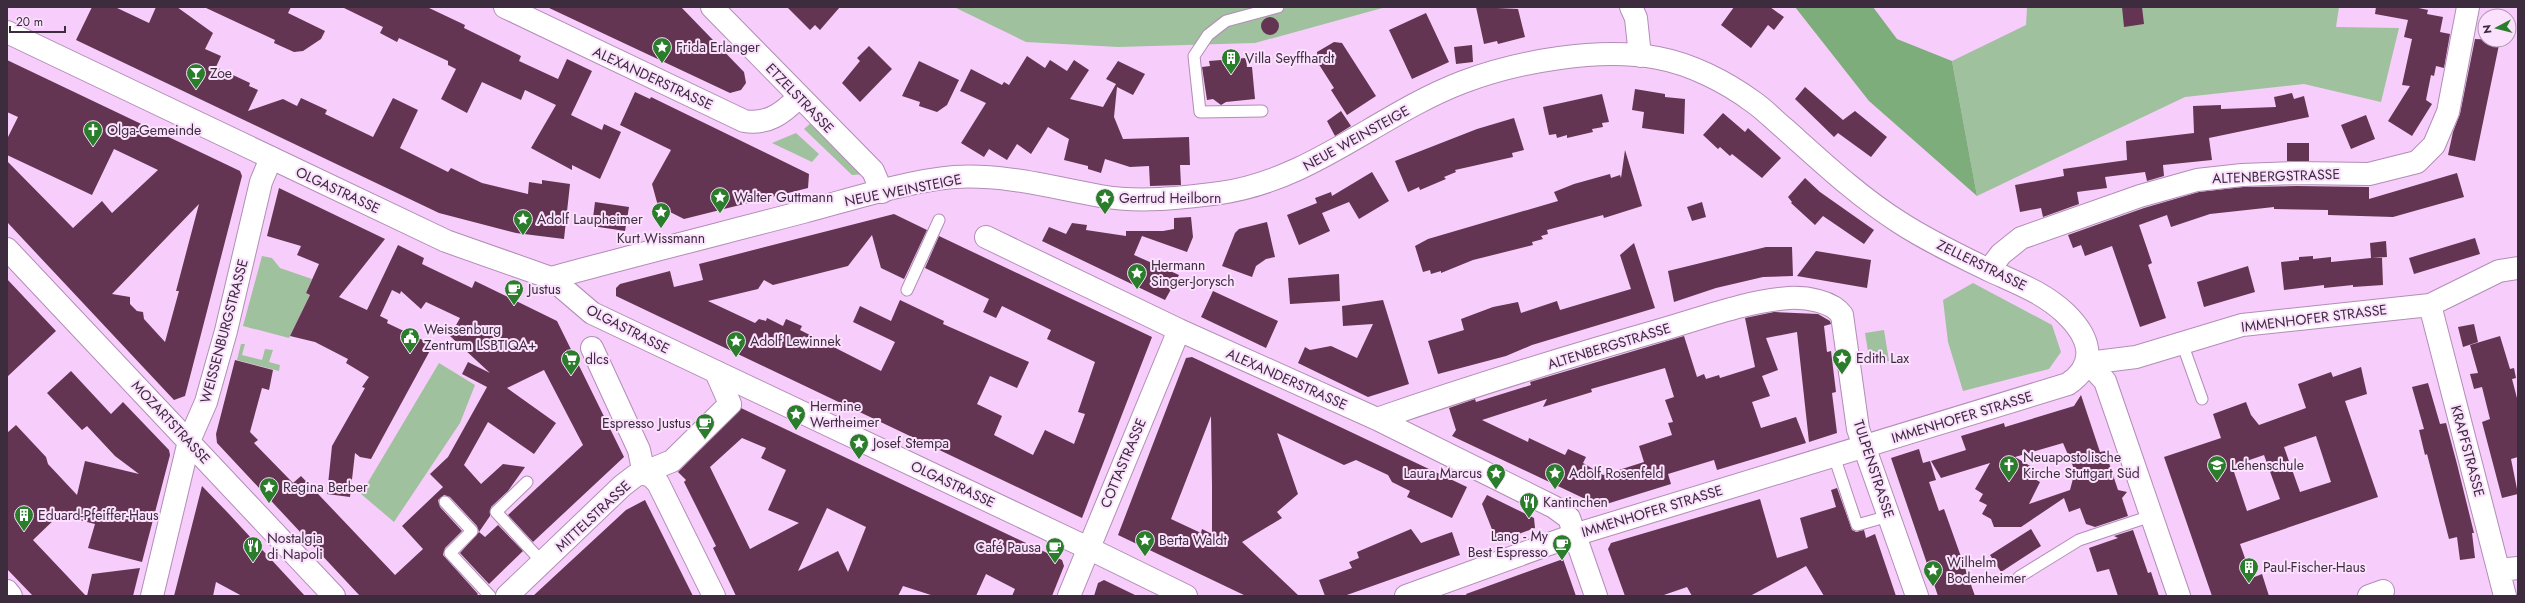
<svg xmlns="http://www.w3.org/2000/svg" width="2525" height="603" font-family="Jost,sans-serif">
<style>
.green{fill:#9fc19d}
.forest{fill:#7ead7c}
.building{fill:#633552;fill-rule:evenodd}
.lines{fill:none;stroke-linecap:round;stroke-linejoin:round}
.lane-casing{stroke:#b38cb7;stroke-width:13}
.street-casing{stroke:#b38cb7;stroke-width:24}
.secondary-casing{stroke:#b38cb7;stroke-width:24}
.lane{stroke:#fff;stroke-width:11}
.street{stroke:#fff;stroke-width:22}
.secondary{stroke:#fff;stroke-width:22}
.labels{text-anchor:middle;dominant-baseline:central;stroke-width:4;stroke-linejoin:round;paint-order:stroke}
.poi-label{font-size:14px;fill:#3c2c3e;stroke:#fbe1fd;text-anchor:start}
.street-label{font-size:14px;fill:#3c2c3e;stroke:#fbe1fd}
</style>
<rect width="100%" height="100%" fill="#f7cefb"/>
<path class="green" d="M954 7H1386L1255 43 1118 47 1026 42Z
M2027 7H2339L2336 27 2399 28 2381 102 2304 84 2185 97 1977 196 1952 61 2026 25Z
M813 121 866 174 852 175 804 129Z
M796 133 819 154 812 162 772 143Z
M262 256 272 258 280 268 312 279 306 293 310 295 289 338 243 326Z
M1973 283 2052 325 2061 352 2049 369 1963 391 1948 342 1943 300Z
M1884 330 1889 361 1870 364 1865 333Z
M241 344H245L242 355 262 360 265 349 273 350 269 362 280 365 279 371 237 360Z
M439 363 475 385 460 423 394 522 361 494Z"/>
<path class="forest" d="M1795 7H1873L1897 39 1952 61 1977 196 1869 101Z"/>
<path class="building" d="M92 7H115L149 23 156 7H177L213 33 205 49 221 56 216 67 250 83 249 86 258 90 248 111 283 99 297 106 301 98 327 110 325 114 373 137 393 98 418 110 400 148 448 172 451 168 482 183 528 194 529 182 542 184V180L570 184 564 239 516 233 439 213 76 40Z
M204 7H291L288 13 325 31 321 39 303 51 294 52 274 43 275 40Z
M342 7H427L465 25 464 28 521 56 519 61 558 79 567 59 592 71 571 115 602 130 604 124 621 132 600 179 572 165V170L531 148 556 105 525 90 521 100 482 82 467 113 441 99 456 69 448 65V61L399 38 397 42 380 33 383 27Z
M547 7H681L744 72 746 83 741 90 730 93Z
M787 7H840L820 30 815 25 810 30Z
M1476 7 1518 9 1525 37 1498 44 1497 41 1484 44Z
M1734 7H1770L1784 17 1774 30 1768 25 1751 48 1721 25Z
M2122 7H2142L2144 24 2124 27Z
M2376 7H2414L2428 10 2427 14 2443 17 2440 32 2450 34 2444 68 2436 66 2434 76 2431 75 2426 100 2432 104 2412 136 2388 121 2410 86 2402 85 2412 39 2404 37 2408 20 2375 14Z
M1426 13 1449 62 1412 79 1389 30Z
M1261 26a9 9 0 1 1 18 0a9 9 0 1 1-18 0Z
M2475 39 2500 40 2475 161 2448 155 2453 132 2460 114Z
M1334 42 1342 43 1376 96 1347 115 1331 90 1334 88 1318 63 1317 52Z
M1472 45 1473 62 1456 64 1454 47Z
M869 46 892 69 860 102 842 83 860 61 857 58Z
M1027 56 1045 68 1050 60 1067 71 1074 60 1089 70 1070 99 1103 107 1116 84 1106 79 1118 61 1145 74 1133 95 1117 87 1114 117 1123 139 1189 137 1190 165H1180L1181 185 1150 186 1149 166 1130 167 1105 159 1101 173 1088 169V166L1064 160 1069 139 1048 127 1031 154 1017 144 1007 160 989 149 984 157 961 143 986 103 960 91 971 69 1002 85 1004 82 1009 85Z
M1246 58 1247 67H1252L1255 99 1226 102 1221 105 1213 99 1207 100 1202 67 1210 66 1209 61Z
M7 60 240 171 242 176 185 396 174 400 7 222V161L73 228 102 201 112 213 158 170 114 149 92 195 7 155V139L18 117 7 112ZM199 204 176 291H179L165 342 144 319 143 312 137 311 130 304V297L112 294Z
M919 61 959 80 947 105 937 112 919 106 920 102 902 96Z
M1805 87 1843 120 1855 111 1887 137 1871 157 1838 133 1834 137 1795 99Z
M1635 89 1665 94V97L1685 99 1684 134 1642 128 1644 112 1632 110Z
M635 92 650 99 651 97 809 174 808 188 684 219 658 206 652 184 671 150 620 125Z
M2292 93 2294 99 2304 96 2309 117 2209 138 2212 160 2163 165 2164 176 2147 181 2145 172 2105 177 2107 188 2077 192 2079 204 2043 217 2041 208 2020 212 2015 185 2064 176 2063 169 2127 160 2126 141 2194 133 2193 106 2221 105V109L2276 107 2274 97Z
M1602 94 1609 122 1602 123 1603 127 1592 129 1593 132 1567 138V135L1557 138 1556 134 1549 135 1543 107Z
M1341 111 1351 126 1335 136 1327 121Z
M1723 113 1745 132 1748 128 1781 158 1762 178 1732 154 1730 156 1720 147 1718 149 1703 135Z
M2366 115 2375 139 2351 149 2341 125Z
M1514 118 1524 150 1512 153 1513 157 1455 170 1456 172 1444 177 1446 179 1420 190 1419 187 1408 192 1395 161 1477 129Z
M2287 143H2309V161H2287Z
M1625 150 1642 206 1604 218 1603 215 1547 230 1548 234 1541 236 1543 239 1532 242 1533 245 1473 260 1441 273V271L1431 274 1430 270 1423 272 1415 246 1428 239 1558 201 1554 192 1574 184 1610 174 1611 178 1620 175 1621 178Z
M1372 172 1389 201 1359 219 1349 202 1322 213 1330 231 1299 245 1287 215 1317 203 1315 198 1331 192 1332 196Z
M2457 173 2464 197 2393 217 2328 215V210L2274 209V207L2210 214 2171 227 2167 215 2139 225 2152 263 2148 265 2166 318 2140 327 2112 246 2085 256 2081 245 2073 248 2068 235 2144 208 2199 192 2243 187 2296 186 2369 187V199Z
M1805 178 1820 192 1874 230 1864 244 1823 216 1815 225 1791 203 1792 202 1788 197Z
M279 188 385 239 339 297 367 310 398 245 424 258 422 264 472 288 475 281 557 321 624 457 533 542 508 515 583 445 544 370 507 388 556 423 534 454 488 422 464 465 481 484 503 464 525 467 508 491 491 507 490 516 479 532 477 526 450 497 444 495 438 500 440 507 462 531 445 548 443 555 478 594 476 596H360L217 443 216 434 235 360 273 370 269 390 262 388 250 432 258 440 254 443 293 483 301 476 395 575 423 549 402 526 443 487 430 474 448 457 487 387 462 374 468 362 490 373 450 336 460 318 426 302 421 309 401 291 400 294 392 290 380 316 388 320 387 323 433 345 371 459 360 457 355 453 350 497 327 494 332 446 365 388 362 387 369 377 346 363 348 359 315 342 290 336 310 295 306 293 319 264 297 255 301 246 267 236Z
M595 202 629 207 625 231 592 226Z
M1702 202 1706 217 1692 221 1687 207Z
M894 214 927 230 904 279 881 268 872 235 848 266 773 285 764 280 758 289 708 301 755 323 759 319 766 321 767 318 783 326 786 319 802 326 800 330 881 371 895 342 853 322 860 306 891 321 900 300 944 321 943 324 1029 362 1017 388 990 376 977 404 1002 416 994 435 1033 455 1045 430 1074 444 1085 414 1078 412 1095 362 1047 339 1051 330 1002 306 996 318 983 312 989 299 925 268 939 236 1152 337 1082 518 616 296V288L620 284 670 271 674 287 703 280 699 264Z
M1191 217 1193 237 1187 252 1142 236 1134 255 1179 275 1165 300 1042 241 1049 227 1066 234 1072 223 1087 225 1086 230 1126 236V231H1163L1174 229V218Z
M1267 222 1275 257 1266 259 1256 266 1252 277 1222 266 1235 233 1239 229Z
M2475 238 2480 254 2414 274 2409 258Z
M2386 241 2387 257 2372 258H2382L2383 285 2353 287V285L2324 288V285L2284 290 2281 262 2299 260V257L2313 256V259L2331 257V262L2371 258 2370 243Z
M1634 243 1655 308 1532 345 1506 356 1438 374 1428 341 1464 330 1461 319 1493 307 1518 302 1521 313 1557 301 1560 310 1631 289 1620 255Z
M1766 247H1792L1793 276 1763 277 1716 288 1674 302 1668 271Z
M1816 251 1871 260 1867 288 1797 276Z
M2248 266 2255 292 2204 307 2197 282Z
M1339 274 1340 301 1290 304 1288 278Z
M7 279 56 331 7 377Z
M1213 291 1278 321 1266 348 1201 317Z
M1383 300 1409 384 1368 397 1298 363 1305 347 1310 350 1331 346 1357 358 1373 324 1343 326 1342 306Z
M1774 312 1818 314 1830 321 1831 324 1824 326 1827 352 1831 351 1836 392 1832 393 1837 433 1809 442 1797 332 1766 338 1778 370 1762 376 1770 396 1752 402 1761 428 1796 417 1806 443 1717 470 1714 460 1668 474 1671 484 1600 506 1452 436 1456 430 1449 408 1475 399 1476 402 1531 385 1530 382 1684 336 1697 377 1704 374 1706 379 1719 375 1720 378 1755 367 1745 318ZM1665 368 1674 397 1665 400 1673 422 1668 423 1672 435 1639 446 1644 462 1603 475 1583 463 1586 457 1568 449 1565 455 1529 438 1528 442 1482 420 1547 399 1543 407 1592 392 1591 389Z
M2474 324 2478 342 2463 347 2458 327Z
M2500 336 2510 369 2514 368 2516 378 2512 379 2518 402V457L2511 459 2518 494 2502 498 2482 422 2490 419 2482 387 2474 389 2470 374 2478 373 2470 345Z
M1192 357 1467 487 1452 518 1407 497 1410 491 1392 482 1388 475 1356 460 1344 465 1277 433 1298 494 1277 512 1282 518 1242 542 1299 596H1246L1118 535 1186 358ZM1211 416 1212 486V534L1202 529 1201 533 1171 519Z
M2361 367 2367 394 2345 401 2378 497 2240 544 2252 578 2262 574 2269 596H2212L2164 457 2221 438 2213 414 2246 402 2251 415 2259 425 2306 408 2298 384 2331 372 2333 377ZM2316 436 2331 482 2300 492 2284 447ZM2264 455 2280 499 2247 511 2232 466Z
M71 371 111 414 123 402 169 450 170 455 142 562 88 548 95 524 59 515 33 540 86 596H33L7 569V433L16 425 46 457 48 464 77 495 85 461 139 474 115 456 87 426 82 430 47 393Z
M2428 383 2440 424 2446 423 2457 464 2474 533H2472L2475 558 2460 560 2457 537 2449 539 2427 454 2425 455 2419 430 2424 429 2412 387Z
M2081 395 2100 452 2105 451 2118 490 2127 492 2122 498 2128 516 2095 527 2086 524 2080 508 2069 512 2064 498 2021 527H1994L1991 519 1982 514 1987 505 1979 501 1983 494 1975 489 1990 463 1941 478 1931 461 1966 450 1961 436 2004 423 2005 427 2074 406ZM2063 443 2075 471 2070 490 2029 504 2040 482 2033 478 2037 470 2015 457Z
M741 408 1062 560 1064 566 1052 596H1012L1015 589 986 574 976 596H934L903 586 898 596H736L713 548 716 546 684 482 686 480 678 472ZM742 438 766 448 761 458 786 470 768 510 799 523 750 549 710 467ZM827 508 866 527 848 572 838 551 798 571Z
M1919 449 1923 463 1930 461 1936 480 1929 482 1939 511 1944 509 1975 596H1938L1891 458Z
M202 486 229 514 305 596H242L216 582 213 596H174Z
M1837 488 1852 530 1856 532 1864 530 1866 538 1875 534 1896 596H1824L1806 566 1750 596H1692L1687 587 1661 596H1625L1608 549 1611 543 1760 499 1777 558 1808 548 1800 518 1836 507 1831 490Z
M1487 495 1534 518 1535 528 1497 542 1482 504Z
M645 500 693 596H533L626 510Z
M498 525 523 551 489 584 460 553 479 532 485 537Z
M1411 529 1421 543 1452 532 1460 555 1344 596H1325L1319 580 1352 568 1349 562 1359 558 1357 552Z
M2031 529 2041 546 2001 572 1990 555Z
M2133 530 2148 573 2151 572 2159 596H2118L2109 569 2097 572 2089 548 2118 538 2114 536Z
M1563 559 1576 596H1467L1466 594Z
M140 568 133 596H87L92 574Z
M1104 580 1137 596H1094L1098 583Z"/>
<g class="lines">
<g class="lane-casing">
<path id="lane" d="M1262 111 1200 112 1194 56 1208 35 1226 21 1278 7
M907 290 939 220
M2182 343 2202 399
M1834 456 1857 525 1889 516
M527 482 496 512 543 563
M445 502 472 531 450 553 490 596
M2019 577 2079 540 2151 516"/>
</g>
<g class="street-casing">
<path id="street" d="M505 7 744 121C768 125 783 113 799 97
M712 7 873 171 882 192
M986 237 1179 330 1377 419 1554 507 1569 518 1596 596
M7 249 334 596
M1989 270 2001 254 2021 238 2140 196 2197 180 2242 175 2296 173 2369 174 2417 162 2434 145 2448 112 2468 7
M2430 305 2505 596
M592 348 639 450 644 474
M2088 363 2136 357 2242 325 2430 305 2499 271 2518 268
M2088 363 2105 381 2179 596
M1377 419C1469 387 1563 358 1657 331 1700 319 1745 301 1789 298 1806 297 1832 301 1842 315L1858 429 1917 596
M644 474 651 476 658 483 714 596
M2499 570 2518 568
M7 591 11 596
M152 596 189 441 206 402 226 331 261 182 271 158
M507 596 622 486 635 476 672 461 730 404 716 372
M1069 596 1179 330
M2369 596 2383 591"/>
</g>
<g class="secondary-casing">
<path id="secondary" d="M1631 7 1636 18 1640 56
M7 32 446 241 551 278 592 313 1088 548 1186 596
M551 278C635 255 719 234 803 212 849 200 907 181 954 177 1005 174 1050 187 1100 196 1140 203 1180 198 1220 193 1312 180 1379 114 1463 82 1519 61 1599 47 1658 58 1691 64 1726 82 1752 101 1764 109 1774 120 1785 129 1822 162 1858 196 1899 222 1928 241 1960 256 1991 271 2017 283 2044 293 2065 313 2089 336 2099 363 2068 384L1574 535 1406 596"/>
</g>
<use href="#lane" class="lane"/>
<use href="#street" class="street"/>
<use href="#secondary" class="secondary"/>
</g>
<defs>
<g id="sight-pin" transform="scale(1)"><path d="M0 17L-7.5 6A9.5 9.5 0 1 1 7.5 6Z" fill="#2a7e2b" stroke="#fbe1fd"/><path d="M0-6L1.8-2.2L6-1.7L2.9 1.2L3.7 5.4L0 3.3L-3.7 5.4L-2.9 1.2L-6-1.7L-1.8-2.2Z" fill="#fff"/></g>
<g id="building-pin" transform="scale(1)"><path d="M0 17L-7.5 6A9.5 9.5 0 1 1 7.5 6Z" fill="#2a7e2b" stroke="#fbe1fd"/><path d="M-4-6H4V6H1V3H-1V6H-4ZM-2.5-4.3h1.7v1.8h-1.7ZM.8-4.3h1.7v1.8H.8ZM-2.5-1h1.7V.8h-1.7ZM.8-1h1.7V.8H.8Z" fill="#fff"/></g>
<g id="bar-pin" transform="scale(1)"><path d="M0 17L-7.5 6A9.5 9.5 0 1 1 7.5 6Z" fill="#2a7e2b" stroke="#fbe1fd"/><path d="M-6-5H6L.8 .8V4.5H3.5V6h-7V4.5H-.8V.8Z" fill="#fff"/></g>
<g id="church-pin" transform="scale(1)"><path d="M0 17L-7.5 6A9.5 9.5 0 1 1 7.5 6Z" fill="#2a7e2b" stroke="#fbe1fd"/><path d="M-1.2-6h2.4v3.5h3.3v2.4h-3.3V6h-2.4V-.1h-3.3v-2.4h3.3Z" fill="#fff"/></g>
<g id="cafe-pin" transform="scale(1)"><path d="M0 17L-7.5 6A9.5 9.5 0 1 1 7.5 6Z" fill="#2a7e2b" stroke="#fbe1fd"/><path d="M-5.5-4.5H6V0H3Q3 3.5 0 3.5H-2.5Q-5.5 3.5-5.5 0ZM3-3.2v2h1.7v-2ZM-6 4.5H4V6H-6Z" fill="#fff"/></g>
<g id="civic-pin" transform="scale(1)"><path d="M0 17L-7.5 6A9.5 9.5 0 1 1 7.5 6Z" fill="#2a7e2b" stroke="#fbe1fd"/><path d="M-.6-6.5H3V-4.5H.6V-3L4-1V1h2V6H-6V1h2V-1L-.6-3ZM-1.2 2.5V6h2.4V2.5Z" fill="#fff"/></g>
<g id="supermarket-pin" transform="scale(1)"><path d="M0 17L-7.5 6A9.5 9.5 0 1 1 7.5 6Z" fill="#2a7e2b" stroke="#fbe1fd"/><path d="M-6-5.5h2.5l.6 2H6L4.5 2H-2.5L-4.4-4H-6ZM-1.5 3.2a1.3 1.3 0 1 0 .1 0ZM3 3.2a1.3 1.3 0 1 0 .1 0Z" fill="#fff"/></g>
<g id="school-pin" transform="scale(1)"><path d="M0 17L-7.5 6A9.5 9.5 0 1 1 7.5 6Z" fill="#2a7e2b" stroke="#fbe1fd"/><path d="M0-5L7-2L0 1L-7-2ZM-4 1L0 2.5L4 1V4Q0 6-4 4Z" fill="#fff"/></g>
<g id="restaurant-pin" transform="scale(1)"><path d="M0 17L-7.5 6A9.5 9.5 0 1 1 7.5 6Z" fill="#2a7e2b" stroke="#fbe1fd"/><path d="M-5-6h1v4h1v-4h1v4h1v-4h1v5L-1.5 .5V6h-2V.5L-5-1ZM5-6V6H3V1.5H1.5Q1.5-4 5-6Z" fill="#fff"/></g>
</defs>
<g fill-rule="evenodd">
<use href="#sight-pin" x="662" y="47"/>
<use href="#building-pin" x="1231" y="58"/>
<use href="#bar-pin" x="196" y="73"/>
<use href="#church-pin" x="93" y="130"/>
<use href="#sight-pin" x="720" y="197"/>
<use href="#sight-pin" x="1105" y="198"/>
<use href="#sight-pin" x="661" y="212"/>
<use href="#sight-pin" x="523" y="219"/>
<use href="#sight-pin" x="1137" y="273"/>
<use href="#cafe-pin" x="514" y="289"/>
<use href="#civic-pin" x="410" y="337"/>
<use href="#sight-pin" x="736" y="341"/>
<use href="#sight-pin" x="1842" y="358"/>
<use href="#supermarket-pin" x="571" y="359"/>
<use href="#sight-pin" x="796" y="414"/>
<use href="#cafe-pin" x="705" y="423"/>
<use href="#sight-pin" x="859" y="443"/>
<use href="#church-pin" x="2009" y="465"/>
<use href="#school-pin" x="2217" y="465"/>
<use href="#sight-pin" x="1496" y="473"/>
<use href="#sight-pin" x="1555" y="473"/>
<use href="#sight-pin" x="269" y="487"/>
<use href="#restaurant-pin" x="1529" y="502"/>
<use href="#building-pin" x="24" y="515"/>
<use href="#sight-pin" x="1145" y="540"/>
<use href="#cafe-pin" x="1562" y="544"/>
<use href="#restaurant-pin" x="253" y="546"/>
<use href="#cafe-pin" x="1055" y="547"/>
<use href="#building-pin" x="2249" y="567"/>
<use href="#sight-pin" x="1933" y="570"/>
</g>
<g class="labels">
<g class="poi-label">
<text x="676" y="47">Frida Erlanger</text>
<text x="1245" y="58">Villa Seyffhardt</text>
<text x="210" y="73">Zoe</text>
<text x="107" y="130">Olga-Gemeinde</text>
<text x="734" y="197">Walter Guttmann</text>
<text x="1119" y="198">Gertrud Heilborn</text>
<text x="537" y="219">Adolf Laupheimer</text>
<text x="661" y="238" text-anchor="middle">Kurt Wissmann</text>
<text x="1151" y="265">Hermann<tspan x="1151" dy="16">Singer-Jorysch</tspan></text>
<text x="528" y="289">Justus</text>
<text x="424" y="329">Weissenburg<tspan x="424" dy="16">Zentrum LSBTIQA+</tspan></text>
<text x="750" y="341">Adolf Lewinnek</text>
<text x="1856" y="358">Edith Lax</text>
<text x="585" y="359">dlcs</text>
<text x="810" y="406">Hermine<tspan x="810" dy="16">Wertheimer</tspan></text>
<text x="691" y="423" text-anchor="end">Espresso Justus</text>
<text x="873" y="443">Josef Stempa</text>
<text x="2023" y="457">Neuapostolische<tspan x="2023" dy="16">Kirche Stuttgart Süd</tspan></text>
<text x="2231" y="465">Lehenschule</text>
<text x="1482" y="473" text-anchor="end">Laura Marcus</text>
<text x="1569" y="473">Adolf Rosenfeld</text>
<text x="283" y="487">Regina Berber</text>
<text x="1543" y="502">Kantinchen</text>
<text x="38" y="515">Eduard-Pfeiffer-Haus</text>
<text x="1548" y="536" text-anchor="end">Lang - My<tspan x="1548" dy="16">Best Espresso</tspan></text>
<text x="267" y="538">Nostalgia<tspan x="267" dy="16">di Napoli</tspan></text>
<text x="1159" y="540">Berta Waldt</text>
<text x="1041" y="547" text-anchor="end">Café Pausa</text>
<text x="1947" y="562">Wilhelm<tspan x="1947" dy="16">Bodenheimer</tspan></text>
<text x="2263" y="567">Paul-Fischer-Haus</text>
</g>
<g class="street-label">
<text transform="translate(653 78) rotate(25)">ALEXANDERSTRASSE</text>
<text transform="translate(800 98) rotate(46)">ETZELSTRASSE</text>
<text transform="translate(1356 138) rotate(-29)">NEUE WEINSTEIGE</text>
<text transform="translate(2276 176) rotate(-2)">ALTENBERGSTRASSE</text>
<text transform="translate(338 190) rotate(25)">OLGASTRASSE</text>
<text transform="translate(903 190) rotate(-11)">NEUE WEINSTEIGE</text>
<text transform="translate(1982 265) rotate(26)">ZELLERSTRASSE</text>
<text transform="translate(2314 318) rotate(-7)">IMMENHOFER STRASSE</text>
<text transform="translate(628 329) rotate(27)">OLGASTRASSE</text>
<text transform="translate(224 331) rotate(-75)">WEISSENBURGSTRASSE</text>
<text transform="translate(1609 346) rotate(-17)">ALTENBERGSTRASSE</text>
<text transform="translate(1287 379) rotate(24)">ALEXANDERSTRASSE</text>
<text transform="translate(1962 417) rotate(-17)">IMMENHOFER STRASSE</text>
<text transform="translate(171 422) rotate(47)">MOZARTSTRASSE</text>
<text transform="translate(2468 451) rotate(75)">KRAPFSTRASSE</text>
<text transform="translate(1123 463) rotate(-67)">COTTASTRASSE</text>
<text transform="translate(1874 469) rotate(72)">TULPENSTRASSE</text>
<text transform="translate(953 484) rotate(25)">OLGASTRASSE</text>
<text transform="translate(1652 511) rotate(-17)">IMMENHOFER STRASSE</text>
<text transform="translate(593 516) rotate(-43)">MITTELSTRASSE</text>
</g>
</g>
<rect width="2525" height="603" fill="none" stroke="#3c2c3e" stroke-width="16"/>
<g transform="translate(2497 28) rotate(263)"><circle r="19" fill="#fbe1fd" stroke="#af99b1"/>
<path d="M0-3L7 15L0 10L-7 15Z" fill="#2a7e2b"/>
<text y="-6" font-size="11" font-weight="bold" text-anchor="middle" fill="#3c2c3e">N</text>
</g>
<path d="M10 26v6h55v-6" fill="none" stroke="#3c2c3e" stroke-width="2"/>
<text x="16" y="26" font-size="12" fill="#3c2c3e" stroke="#fbe1fd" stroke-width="3" paint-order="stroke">20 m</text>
</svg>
